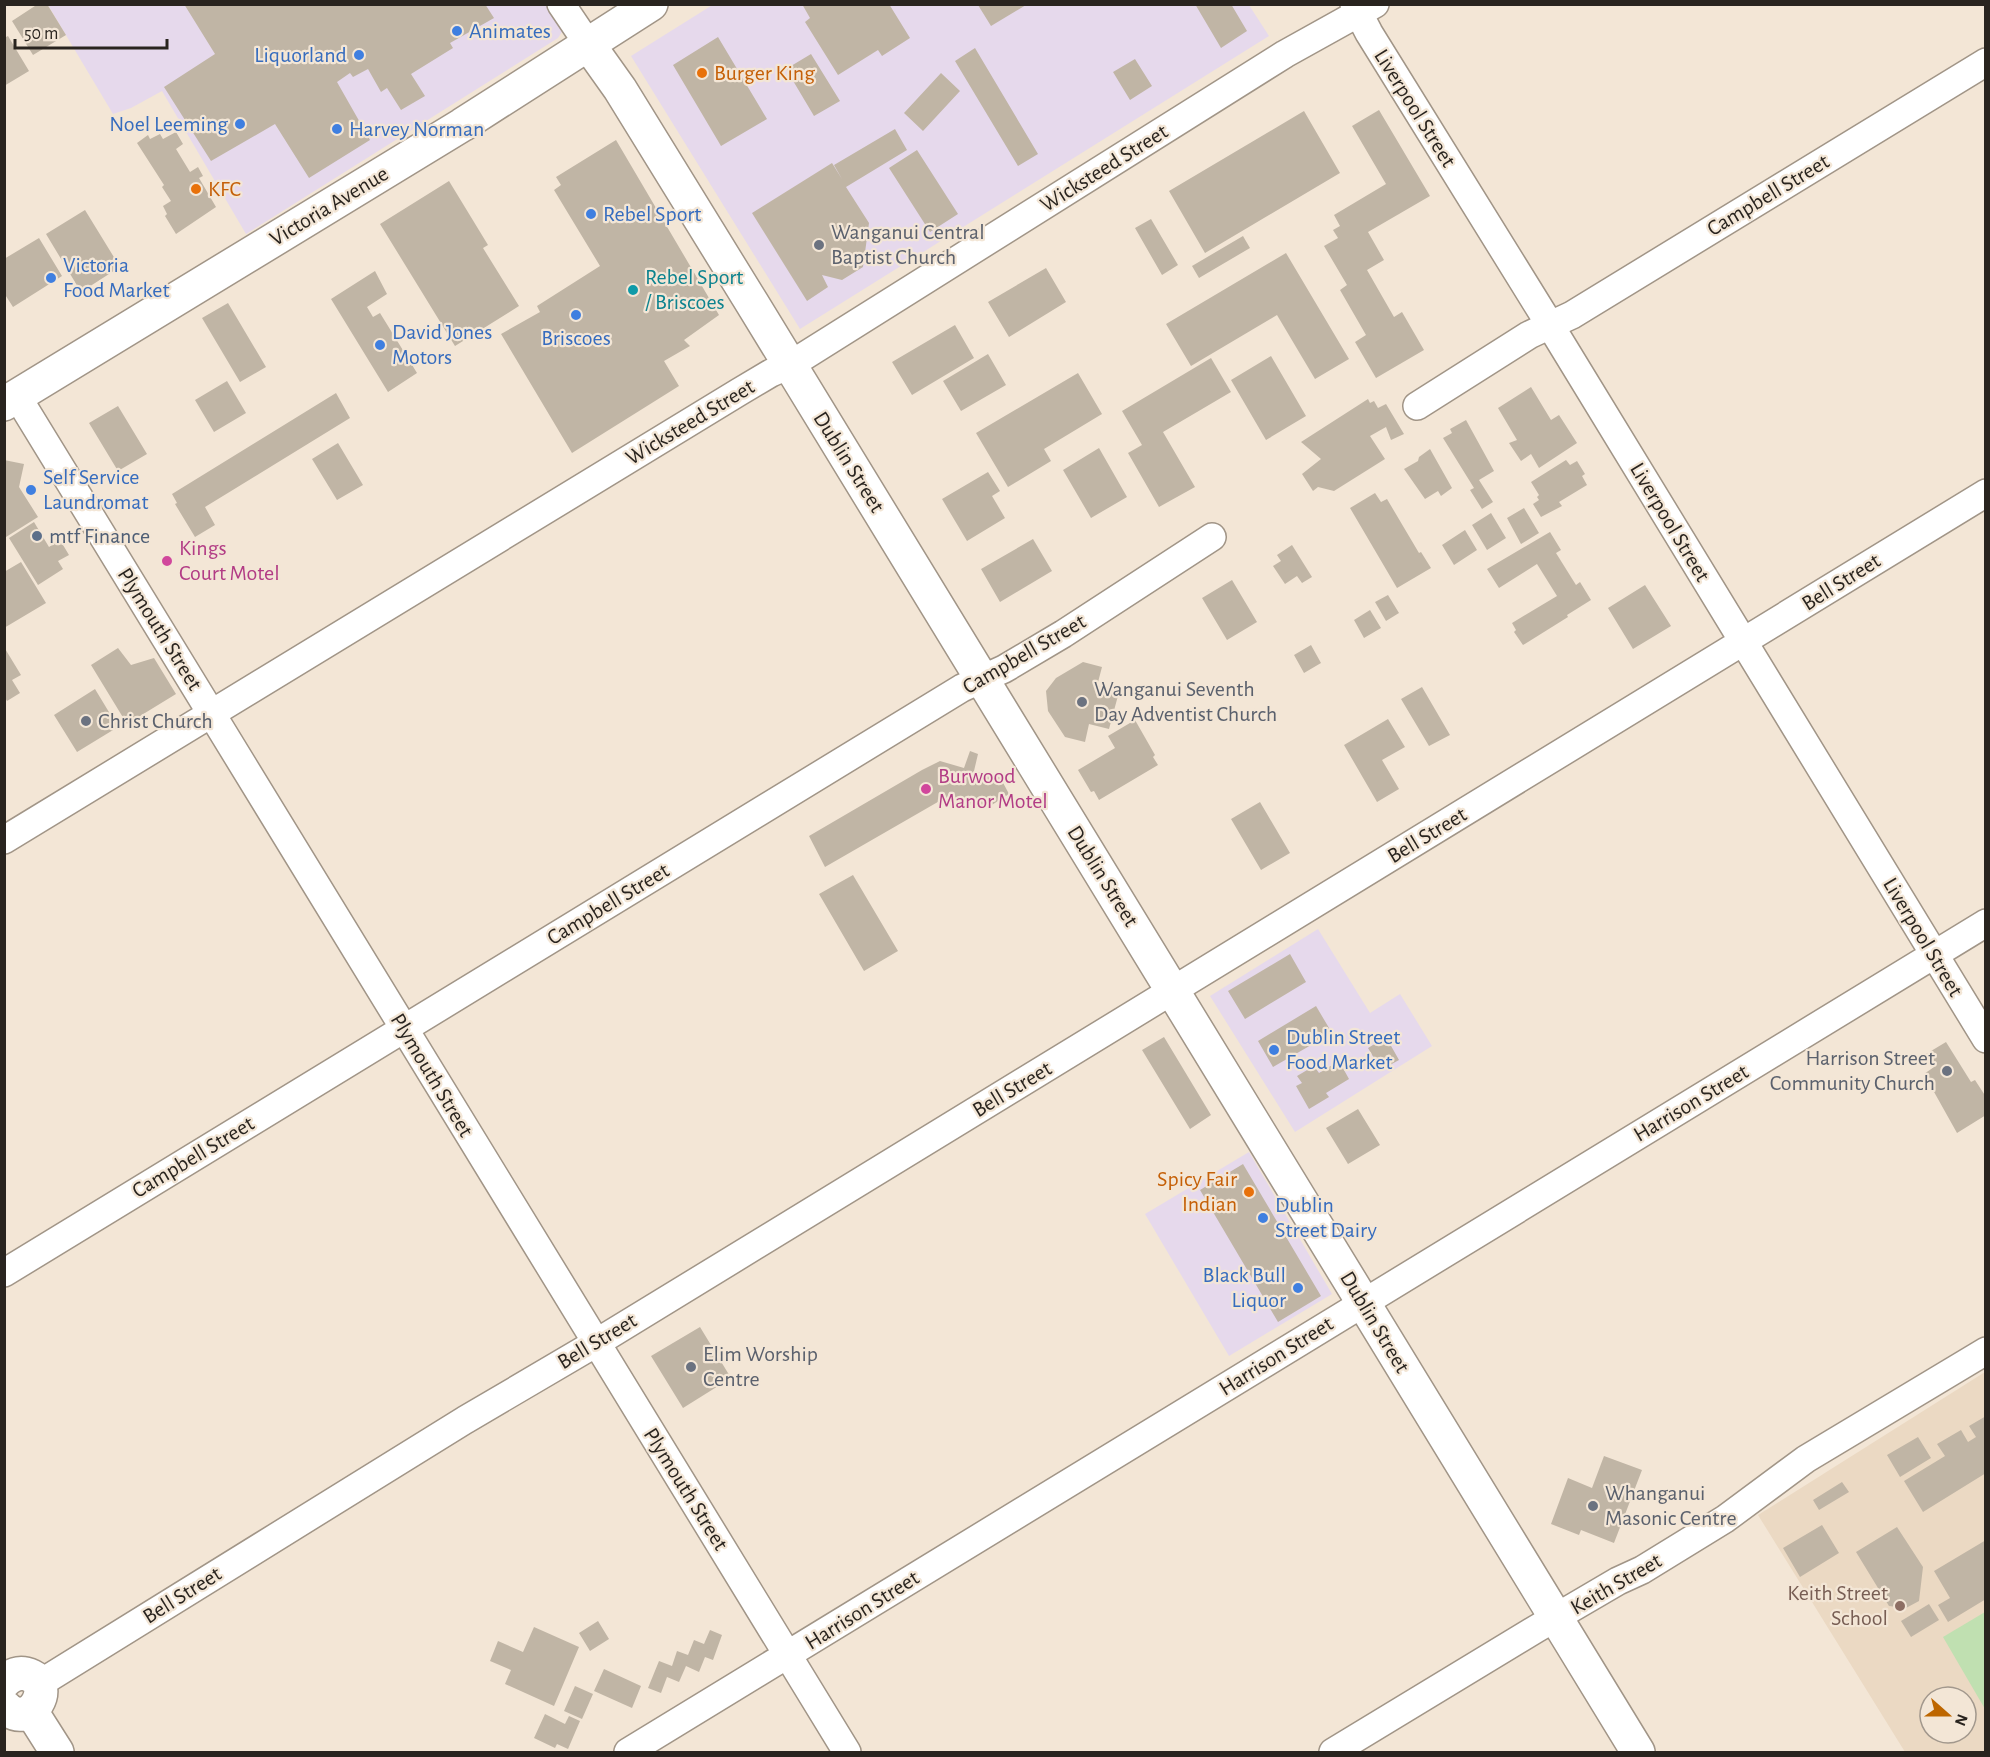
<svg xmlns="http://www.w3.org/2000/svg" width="1990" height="1757" font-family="'Alegreya Sans',sans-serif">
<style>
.commercial{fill:#e6d9ec}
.built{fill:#ebd9c3;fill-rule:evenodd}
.green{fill:#c0e0b1}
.building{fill:#c0b5a5}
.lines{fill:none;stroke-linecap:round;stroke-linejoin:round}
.minor-casing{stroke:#a19587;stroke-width:30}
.major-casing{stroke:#a19587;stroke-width:36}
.minor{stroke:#fff;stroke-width:27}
.major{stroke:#fff;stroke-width:33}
.shop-dot{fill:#3f7fe0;stroke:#f3e6d6;stroke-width:2}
.food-dot{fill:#e8710a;stroke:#f3e6d6;stroke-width:2}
.worship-dot{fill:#6b7280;stroke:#f3e6d6;stroke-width:2}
.culture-dot{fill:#0f9aa8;stroke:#f3e6d6;stroke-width:2}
.service-dot{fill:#5c6f8a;stroke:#f3e6d6;stroke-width:2}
.hotel-dot{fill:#d1479c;stroke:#f3e6d6;stroke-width:2}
.education-dot{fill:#8d6e63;stroke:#f3e6d6;stroke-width:2}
.labels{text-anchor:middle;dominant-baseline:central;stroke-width:4.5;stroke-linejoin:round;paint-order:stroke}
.shop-label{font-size:22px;fill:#366cbe;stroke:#f3e6d6;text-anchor:start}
.food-label{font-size:22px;fill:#c56008;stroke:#f3e6d6;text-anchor:start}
.street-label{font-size:22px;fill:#29241f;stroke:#f3e6d6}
.worship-label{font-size:22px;fill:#5b616d;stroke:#f3e6d6;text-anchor:start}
.culture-label{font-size:22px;fill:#0d838f;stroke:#f3e6d6;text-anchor:start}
.service-label{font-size:22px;fill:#4e5e75;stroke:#f3e6d6;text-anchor:start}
.hotel-label{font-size:22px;fill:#b23c85;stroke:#f3e6d6;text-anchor:start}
.education-label{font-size:22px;fill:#785e54;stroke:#f3e6d6;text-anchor:end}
</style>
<rect width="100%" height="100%" fill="#f3e6d6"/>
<path class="commercial" d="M551 4 565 27 558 38 246 234 162 91 131 108 113 114 48 5Z
M714 4 1249 5 1269 36 800 329 631 56Z
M1318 929 1370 1013 1400 994 1432 1046 1295 1132 1210 996Z
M1249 1152 1332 1294 1229 1356 1145 1214Z"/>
<path class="built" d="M1985 1372V1752H1905L1758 1515ZM1930 1697H1966V1733H1930Z"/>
<path class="green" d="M1985 1612V1709L1943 1637Z"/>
<path class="building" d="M38 4H47L66 35 33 55 12 21Z
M184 4H485L494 18 450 43 453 48 411 74 425 96 401 110 387 88 381 92 368 69 353 77 350 73 337 82 370 140 309 178 275 124 211 161 164 87 215 54Z
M802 4H889L910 38 882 56 878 50 838 75 805 22 810 18Z
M1195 4H1231L1247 31 1221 48Z
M978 5H1026L991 26Z
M8 36 29 71 4 86V38Z
M718 37 767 119 721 146 673 65Z
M975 48 1038 154 1018 166 955 61Z
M811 54 840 101 814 116 786 69Z
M1135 59 1152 86 1130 100 1113 72Z
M941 73 960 91 923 131 904 113Z
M1379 110 1430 196 1368 232 1384 260 1367 270 1394 317 1402 312 1424 350 1376 378 1355 342 1366 335 1340 290 1347 285 1324 246 1338 238 1333 230 1340 226 1334 215 1386 184 1352 126Z
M1304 111 1340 173 1205 253 1169 191Z
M895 129 907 150 846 187 869 223 863 267 842 280 822 275 828 287 807 301 752 213 832 163 842 179 834 165Z
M176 132 183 144 176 149 190 172 198 167 203 176 199 178 216 207 176 234 165 216 167 214 163 206 171 201 162 187 164 185 137 143 148 135 150 139 160 134 163 139Z
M616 140 719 315 684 340 690 346 664 361 679 386 572 453 501 334 540 312 537 306 600 266 554 190 561 185 556 177Z
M917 150 958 214 930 232 889 168Z
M449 181 488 245 483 248 519 306 455 346 380 224Z
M85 210 120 267 81 292 46 234Z
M1151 219 1178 265 1162 275 1135 228Z
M1243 236 1250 248 1199 278 1192 266Z
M39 238 62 276 13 307 4 293V259Z
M1286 253 1349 359 1315 379 1277 315 1191 366 1166 324Z
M1046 268 1066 302 1009 337 988 302Z
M375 271 387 294 367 307 373 317 380 313 417 373 388 392 331 299Z
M228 303 266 367 240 382 202 318Z
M955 325 974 358 912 395 892 362Z
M988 354 1006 385 961 411 943 381Z
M1271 356 1306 416 1266 440 1231 380Z
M1211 358 1231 392 1163 432 1195 487 1159 507 1128 453 1142 445 1122 411Z
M1078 373 1102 414 1044 449 1051 461 1008 487 976 433Z
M227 381 246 413 214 432 195 400Z
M1531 387 1551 420 1559 415 1577 443 1539 468 1531 454 1521 461 1509 443 1517 440 1498 408Z
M336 393 350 418 205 507 215 525 195 537 175 504 177 503 172 494Z
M1368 399 1370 403 1374 401 1378 408 1386 404 1404 434 1391 440 1386 427 1370 436 1385 459 1334 491 1318 487 1313 491 1302 474 1321 459 1301 442Z
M118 406 147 454 118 471 89 423Z
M1466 420 1494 471 1479 480 1493 502 1482 509 1470 490 1474 488 1443 438 1452 433 1450 429Z
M338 443 363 485 337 500 312 459Z
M1099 448 1127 497 1091 518 1063 470Z
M1430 449 1452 488 1441 496 1438 491 1425 499 1404 469 1418 461 1419 457Z
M4 460 24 464 19 487 38 517 6 537 4 534Z
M1566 460 1570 465 1577 461 1585 474 1582 476 1587 485 1559 502 1562 506 1541 517 1533 504 1539 500 1537 497 1539 495 1531 482Z
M988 472 1000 491 992 496 1005 518 967 541 942 499Z
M1375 493 1381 502 1387 499 1419 553 1421 552 1431 568 1397 588 1350 508Z
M1524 508 1539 533 1521 544 1507 518Z
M1491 513 1506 538 1487 550 1472 525Z
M34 522 49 547 60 540 69 555 58 561 63 569 38 585 9 538Z
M1465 530 1477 550 1454 565 1442 545Z
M1550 532 1561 550 1556 553 1576 585 1580 582 1591 600 1567 615 1568 617 1523 645 1514 632 1516 630 1512 623 1557 596 1537 564 1499 588 1487 569Z
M1033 539 1052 571 1000 602 981 569Z
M1292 545 1312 577 1302 583 1297 576 1285 584 1273 566 1281 561 1277 555Z
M21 562 46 603 4 628V572Z
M1232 580 1257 622 1227 640 1202 598Z
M1645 585 1671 626 1633 649 1608 608Z
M1388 595 1399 613 1386 621 1375 602Z
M1370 610 1381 628 1364 638 1354 620Z
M1311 645 1321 663 1304 673 1294 655Z
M4 647 21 675 12 680 20 693 7 701 4 696Z
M118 648 131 665 154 658 176 694 127 724 91 665Z
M1083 662 1102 667 1097 686 1119 692 1109 729 1089 724 1085 742 1065 737 1048 711 1046 691 1056 678Z
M1422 687 1450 735 1429 746 1401 699Z
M95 689 118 727 77 752 54 715Z
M1388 719 1405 747 1382 760 1399 789 1377 802 1344 745Z
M1135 720 1155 755 1153 757 1158 765 1099 800 1094 791 1091 792 1078 770 1115 748 1108 736Z
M970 751 978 754 974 771 1000 777 1009 794 987 808 943 799 825 867 809 836 922 770 940 761 964 768Z
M1260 802 1290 853 1261 870 1231 819Z
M853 875 898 951 864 971 819 894Z
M1290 954 1306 982 1245 1019 1228 991Z
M1316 1006 1332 1033 1273 1067 1258 1041Z
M1164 1037 1211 1115 1190 1129 1142 1050Z
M1386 1037 1399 1060 1381 1070 1368 1048Z
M1946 1042 1971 1082 1975 1080 1986 1097V1115L1957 1133 1924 1074 1934 1067 1926 1054Z
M1339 1061 1349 1079 1326 1093 1329 1097 1309 1109 1296 1086 1302 1083 1297 1076 1314 1066 1319 1073Z
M1358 1109 1380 1145 1348 1164 1326 1128Z
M1243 1164 1321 1296 1278 1322 1200 1190Z
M700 1327 731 1378 683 1408 651 1356Z
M1986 1416V1473L1923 1512 1904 1481 1945 1456 1937 1444 1961 1430 1968 1442 1976 1437 1969 1426Z
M1918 1437 1931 1458 1900 1477 1887 1455Z
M1604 1456 1642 1470 1614 1543 1581 1530 1579 1535 1551 1524 1568 1478 1592 1488Z
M1842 1482 1849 1492 1819 1510 1813 1500Z
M1822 1525 1839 1553 1800 1577 1783 1548Z
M1897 1527 1923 1567 1919 1601 1906 1608 1889 1606 1856 1552Z
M1986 1540V1599L1948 1622 1938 1605 1950 1598 1934 1571Z
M1929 1604 1939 1620 1911 1637 1901 1621Z
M598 1621 609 1639 590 1651 579 1633Z
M534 1627 579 1647 554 1706 505 1684 511 1670 490 1661 498 1641 523 1652Z
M710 1630 722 1635 713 1660 705 1657 699 1672 686 1666 679 1682 667 1677 661 1693 648 1688 659 1661 672 1666 677 1651 688 1655 694 1640 704 1644Z
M604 1669 641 1686 632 1708 594 1691Z
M575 1686 593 1694 582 1719 564 1711Z
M545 1714 565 1724 569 1716 580 1721 568 1749 557 1744 555 1748 534 1738Z"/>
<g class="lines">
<g class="minor-casing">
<path id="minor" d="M561 4 588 44
M1354 4 1369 33 1550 325 1986 1039
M17 396 847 1752
M1417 406 1529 335 1572 315 1986 62
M4 840 739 392 771 373 790 365 1285 54 1375 4
M4 1273 962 688 1004 669 1063 634 1212 537
M39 1684 465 1420 596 1343 1986 493
M628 1752 1986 923
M1333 1752 1536 1629 1618 1581 1642 1570 1725 1519 1806 1459 1986 1351"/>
</g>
<g class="major-casing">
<path id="major" d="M588 44 620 89 752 303 1638 1752
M4 404 462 125 651 4
M4 1682C10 1676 17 1672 26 1674 59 1682 30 1734 4 1706
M31 1711 57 1752"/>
</g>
<use href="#minor" class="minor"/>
<use href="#major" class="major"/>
</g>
<g class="shop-dot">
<circle cx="457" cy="31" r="6"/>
<circle cx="359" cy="55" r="6"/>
<circle cx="240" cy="124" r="6"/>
<circle cx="337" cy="129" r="6"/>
<circle cx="591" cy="214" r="6"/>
<circle cx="51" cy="278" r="6"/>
<circle cx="576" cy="315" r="6"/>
<circle cx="380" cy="345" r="6"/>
<circle cx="31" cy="490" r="6"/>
<circle cx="1274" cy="1050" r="6"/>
<circle cx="1263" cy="1218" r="6"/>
<circle cx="1298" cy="1288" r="6"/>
</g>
<g class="food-dot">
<circle cx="702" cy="73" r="6"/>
<circle cx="196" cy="189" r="6"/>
<circle cx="1249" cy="1192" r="6"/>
</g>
<g class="worship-dot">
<circle cx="819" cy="245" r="6"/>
<circle cx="1082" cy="702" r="6"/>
<circle cx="86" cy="721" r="6"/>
<circle cx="1947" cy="1071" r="6"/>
<circle cx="691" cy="1367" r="6"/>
<circle cx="1593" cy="1506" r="6"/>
</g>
<circle class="culture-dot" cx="633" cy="290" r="6"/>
<circle class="service-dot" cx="37" cy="536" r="6"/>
<g class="hotel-dot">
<circle cx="167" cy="561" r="6"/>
<circle cx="926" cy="789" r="6"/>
</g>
<circle class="education-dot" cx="1900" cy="1606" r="6"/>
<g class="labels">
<g class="shop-label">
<text x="469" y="31">Animates</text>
<text x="347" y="55" text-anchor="end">Liquorland</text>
<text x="228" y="124" text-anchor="end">Noel Leeming</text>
<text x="349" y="129">Harvey Norman</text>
<text x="603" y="214">Rebel Sport</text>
<text x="63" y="265">Victoria<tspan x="63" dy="25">Food Market</tspan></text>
<text x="392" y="332">David Jones<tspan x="392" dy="25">Motors</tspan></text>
<text x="576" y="338" text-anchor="middle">Briscoes</text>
<text x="43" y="477">Self Service<tspan x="43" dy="25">Laundromat</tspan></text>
<text x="1286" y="1037">Dublin Street<tspan x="1286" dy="25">Food Market</tspan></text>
<text x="1275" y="1205">Dublin<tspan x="1275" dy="25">Street Dairy</tspan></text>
<text x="1286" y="1275" text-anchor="end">Black Bull<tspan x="1286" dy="25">Liquor</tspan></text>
</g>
<g class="food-label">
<text x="714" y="73">Burger King</text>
<text x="208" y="189">KFC</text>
<text x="1237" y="1179" text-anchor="end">Spicy Fair<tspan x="1237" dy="25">Indian</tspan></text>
</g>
<g class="street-label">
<text transform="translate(1415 108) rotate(58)">Liverpool Street</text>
<text transform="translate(1104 168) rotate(-32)">Wicksteed Street</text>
<text transform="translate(1768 195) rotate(-31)">Campbell Street</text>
<text transform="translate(329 206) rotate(-31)">Victoria Avenue</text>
<text transform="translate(690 422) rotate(-31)">Wicksteed Street</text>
<text transform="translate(849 462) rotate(58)">Dublin Street</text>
<text transform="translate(1670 522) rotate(59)">Liverpool Street</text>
<text transform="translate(1841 582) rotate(-32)">Bell Street</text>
<text transform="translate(160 629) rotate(58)">Plymouth Street</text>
<text transform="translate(1024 654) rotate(-30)">Campbell Street</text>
<text transform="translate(1427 835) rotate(-31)">Bell Street</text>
<text transform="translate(1103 876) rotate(58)">Dublin Street</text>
<text transform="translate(608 904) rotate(-31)">Campbell Street</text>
<text transform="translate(1923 937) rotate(59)">Liverpool Street</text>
<text transform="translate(432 1075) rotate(59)">Plymouth Street</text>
<text transform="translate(1012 1089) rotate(-31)">Bell Street</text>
<text transform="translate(1691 1103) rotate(-31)">Harrison Street</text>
<text transform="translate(193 1157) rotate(-31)">Campbell Street</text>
<text transform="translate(1375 1322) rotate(59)">Dublin Street</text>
<text transform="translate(597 1341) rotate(-31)">Bell Street</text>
<text transform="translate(1276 1356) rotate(-32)">Harrison Street</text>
<text transform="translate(686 1489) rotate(58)">Plymouth Street</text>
<text transform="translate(1616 1584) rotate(-30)">Keith Street</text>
<text transform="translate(182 1595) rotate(-32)">Bell Street</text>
<text transform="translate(862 1610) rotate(-32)">Harrison Street</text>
</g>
<g class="worship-label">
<text x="831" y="232">Wanganui Central<tspan x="831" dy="25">Baptist Church</tspan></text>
<text x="1094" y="689">Wanganui Seventh<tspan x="1094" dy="25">Day Adventist Church</tspan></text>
<text x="98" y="721">Christ Church</text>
<text x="1935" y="1058" text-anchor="end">Harrison Street<tspan x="1935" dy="25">Community Church</tspan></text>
<text x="703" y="1354">Elim Worship<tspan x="703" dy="25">Centre</tspan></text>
<text x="1605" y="1493">Whanganui<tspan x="1605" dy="25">Masonic Centre</tspan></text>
</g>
<g class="culture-label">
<text x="645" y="277">Rebel Sport<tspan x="645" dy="25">/ Briscoes</tspan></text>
</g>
<g class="service-label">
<text x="49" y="536">mtf Finance</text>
</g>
<g class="hotel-label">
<text x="179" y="548">Kings<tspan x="179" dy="25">Court Motel</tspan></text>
<text x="938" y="776">Burwood<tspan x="938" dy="25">Manor Motel</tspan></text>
</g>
<g class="education-label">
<text x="1888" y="1593">Keith Street<tspan x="1888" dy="25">School</tspan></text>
</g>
</g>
<rect width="1990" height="1757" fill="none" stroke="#29241f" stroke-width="12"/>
<g transform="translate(1948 1715) rotate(111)"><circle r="28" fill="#f3e6d6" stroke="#a2988d" stroke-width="1.5"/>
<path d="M0-4.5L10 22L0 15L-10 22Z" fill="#bd6600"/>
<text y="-9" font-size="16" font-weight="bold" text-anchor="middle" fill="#29241f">N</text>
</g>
<path d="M15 39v9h152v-9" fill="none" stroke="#29241f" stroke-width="3"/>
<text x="24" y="39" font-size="18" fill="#29241f" stroke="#f3e6d6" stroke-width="4.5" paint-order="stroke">50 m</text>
</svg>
